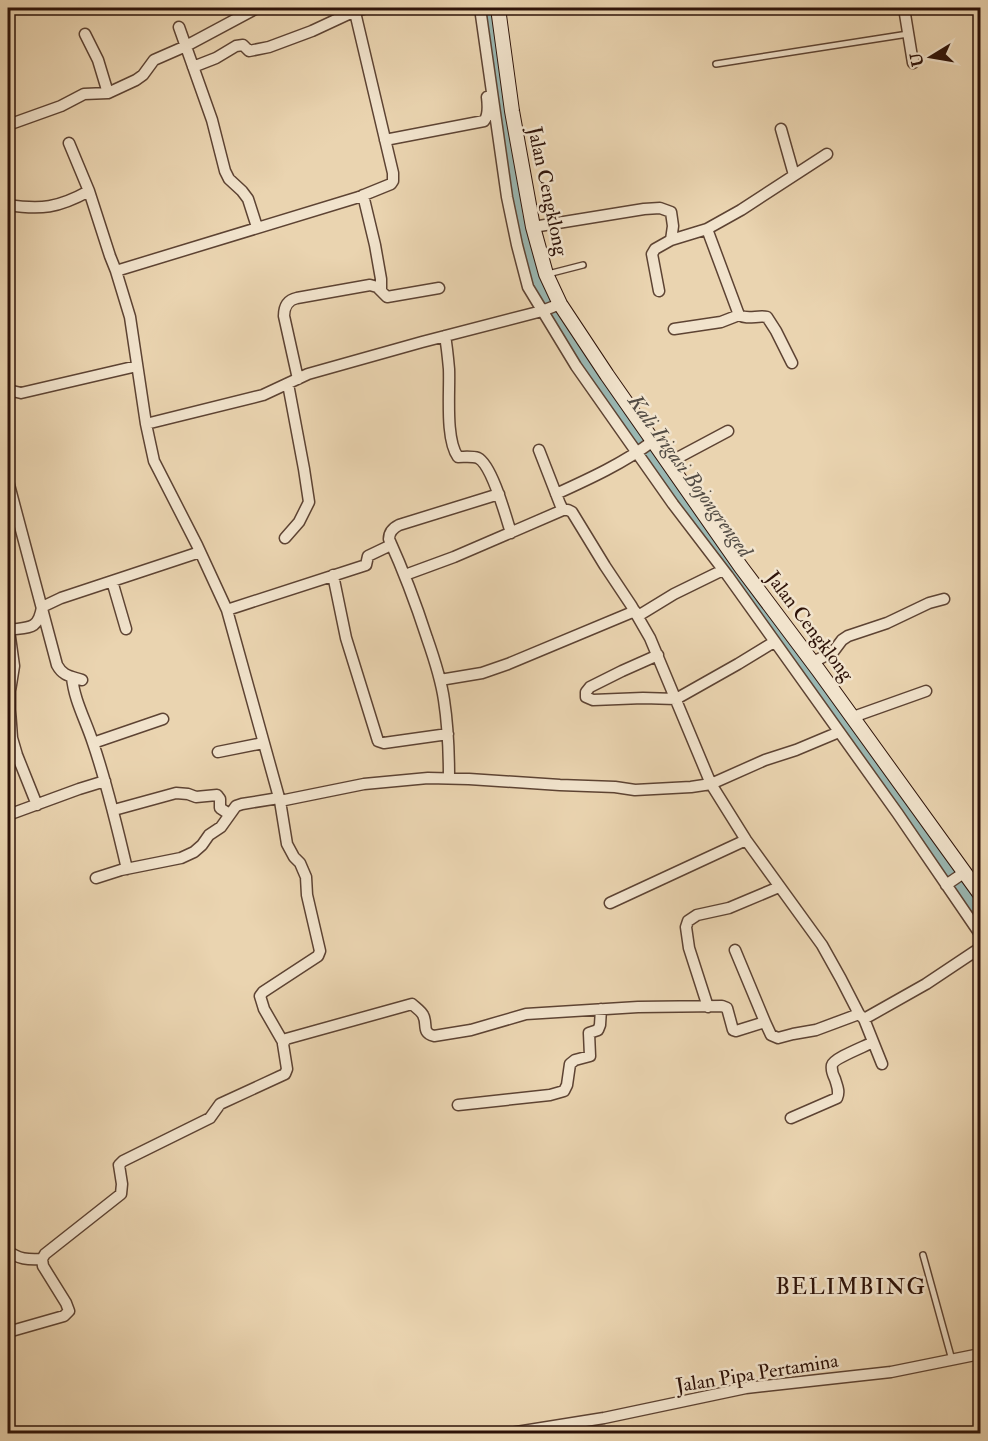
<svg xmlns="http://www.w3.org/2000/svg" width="988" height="1441" font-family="'IM FELL Double Pica',serif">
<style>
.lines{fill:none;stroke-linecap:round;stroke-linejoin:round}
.canal{stroke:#99b7b2;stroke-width:12}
.lane-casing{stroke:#5d4333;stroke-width:8}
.street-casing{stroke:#5d4333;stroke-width:13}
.secondary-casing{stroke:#2e1309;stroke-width:16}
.lane{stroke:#f1e3cc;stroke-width:5}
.street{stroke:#f1e3cc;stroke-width:10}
.secondary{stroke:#f1e3cc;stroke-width:14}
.labels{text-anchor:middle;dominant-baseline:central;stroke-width:5;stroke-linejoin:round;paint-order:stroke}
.street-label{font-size:20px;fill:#2e1309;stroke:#f1e3cc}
.water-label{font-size:21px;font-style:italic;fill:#534c44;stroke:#f1e3cc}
.quarter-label{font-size:22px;letter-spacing:1.5px;fill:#2e1309;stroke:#f1e3cc}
</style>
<rect width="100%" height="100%" fill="#ead4b0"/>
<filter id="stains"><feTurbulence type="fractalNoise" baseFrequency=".00333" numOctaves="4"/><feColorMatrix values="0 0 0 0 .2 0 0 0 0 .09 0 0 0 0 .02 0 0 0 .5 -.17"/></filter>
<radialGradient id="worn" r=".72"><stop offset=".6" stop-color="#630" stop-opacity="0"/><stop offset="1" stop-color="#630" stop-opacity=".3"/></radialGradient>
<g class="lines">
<path class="canal" d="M486 8 517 217 531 262 548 311 565 336 980 916"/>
<g class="lane-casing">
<path id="lane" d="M716 64 908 34
M548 274 583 265
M923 1255 952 1360"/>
</g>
<g class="street-casing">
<path id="street" d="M480 8 507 197 517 245 528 287 576 366 673 504 728 576 898 814 980 934
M904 8 913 63
M179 27 212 120 225 171 229 179 242 191 248 199 257 227
M85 34 98 60 108 93
M193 67 216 58 236 46 243 45 249 51 269 47 312 31 355 11 368 8
M8 125 61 106 84 94 108 93 136 80 143 75 154 60 186 46 257 8
M781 129 794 175
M385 140 484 121C489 115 488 105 487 97
M69 143 89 191 110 256 116 271 130 317 146 424 263 395 308 374 422 342 542 311 560 304
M363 195 375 245 381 279V290
M8 205C41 210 58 208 89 191
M533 227 644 209 660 208 671 212 673 226 671 240 707 229 741 210 827 154
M707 229 739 315C747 320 758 315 767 317L776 331 792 363
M116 271 359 197 391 184 393 181V173L354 8
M659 291 652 254 655 249 671 240
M674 329 721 322 739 315
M445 336C447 347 448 358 449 369 450 392 445 439 458 457 465 457 472 456 478 458 492 465 506 517 511 533
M298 379 284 316C284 306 288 300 297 298L370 285 377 287 387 297 439 288
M8 390 21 393 137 366
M146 424 154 461 197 545 227 610 280 801 287 844 294 857 300 863 306 877 307 895 320 951 318 956 263 992 260 996 264 1009 283 1042
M539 450 560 504 563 510H568L572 512 605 566 631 605 650 638 711 784 746 840 822 945 841 979 859 1014 864 1019
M668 463 728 431
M8 481 57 665C63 676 70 676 82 680
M556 494C589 479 624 463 653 441
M285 538 299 522 309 502 304 469 288 384
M333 575 346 638 378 741 384 743 448 734
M405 575 454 557 563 510
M112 581 126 629
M227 610 366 565 368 556 391 545
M638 616 674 594 723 570
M8 630C28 627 38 631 42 607L61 598 200 552
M9 630 14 666 10 691V710L12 738 17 755 37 805
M658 655 622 671 590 687 586 692V697L593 700 643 698 676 699 738 664 774 642
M813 662 833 652 842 640 848 636 887 623 929 603 944 599
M72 677C74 700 86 721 93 743 107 784 117 826 127 869
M440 680 482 673 508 664 635 611
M853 717 926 691
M93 743 163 719
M218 752 263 743
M449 778C449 752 448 726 444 700 441 679 434 658 427 638 416 604 404 572 389 539 389 533 393 528 399 525L499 494
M280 801 364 784 428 778 469 779 560 785 615 787 635 790 691 787 711 784 765 760 796 750 839 732
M114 810 176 793 188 794 196 797 217 795 220 799V808L229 814
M8 815 79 789 105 781
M96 878 121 870 181 858 194 852 202 845 209 835 221 827 236 806 242 804 279 798
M946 885 965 872
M610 903 746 840
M735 950 765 1022
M708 1007 689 948 686 927 688 921 697 915 729 908 779 887
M882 1064 864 1019 926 984 980 948
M458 1105 550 1095 564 1091 567 1085 570 1064 575 1060 590 1056 589 1033 598 1030 600 1025 601 1009
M791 1118 837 1098C840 1091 837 1086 835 1079 833 1075 831 1070 832 1065 834 1058 866 1046 873 1042
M8 1251C18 1259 28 1260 42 1259
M8 1332 64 1316 69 1311 66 1303 43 1266 42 1259 45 1254 121 1194 122 1184 119 1165 123 1161 210 1118 220 1104 285 1074 287 1069 283 1044 286 1039 412 1004C415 1007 421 1011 423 1015 428 1024 421 1033 434 1036L471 1030 526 1014 638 1007 722 1006 727 1008 733 1030 736 1031 765 1022 771 1035 778 1038 793 1034 816 1030 859 1014
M503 1434 604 1418 746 1388 891 1372 980 1354"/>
</g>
<g class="secondary-casing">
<path id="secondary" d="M498 8 512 111 533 227 546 274 560 304 607 375 741 567 819 671 980 894"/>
</g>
<use href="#lane" class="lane"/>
<use href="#street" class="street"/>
<use href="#secondary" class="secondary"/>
</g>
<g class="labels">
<g class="street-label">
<text transform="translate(548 191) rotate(78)">Jalan Cengklong</text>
<text transform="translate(810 626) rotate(53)">Jalan Cengklong</text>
<text transform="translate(757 1373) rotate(-9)">Jalan Pipa Pertamina</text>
</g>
<g class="water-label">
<text transform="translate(690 476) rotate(54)">Kali Irigasi Bojongrenged</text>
</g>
<g class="quarter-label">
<text x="851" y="1287">BELIMBING</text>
</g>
</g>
<rect width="988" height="1441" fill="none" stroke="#ead4b0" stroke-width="30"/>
<rect x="9" y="9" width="970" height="1423" fill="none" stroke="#2e1309" stroke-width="3"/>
<rect x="15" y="15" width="958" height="1411" fill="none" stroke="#2e1309" stroke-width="1.5"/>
<g transform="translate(931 57) rotate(259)" stroke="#f1e3cc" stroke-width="4.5" paint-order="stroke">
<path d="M0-4.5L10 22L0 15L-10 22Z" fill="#2e1309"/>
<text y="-9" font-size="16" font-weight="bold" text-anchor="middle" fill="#2e1309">U</text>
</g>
<rect width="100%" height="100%" filter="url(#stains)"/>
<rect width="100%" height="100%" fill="url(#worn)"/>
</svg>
